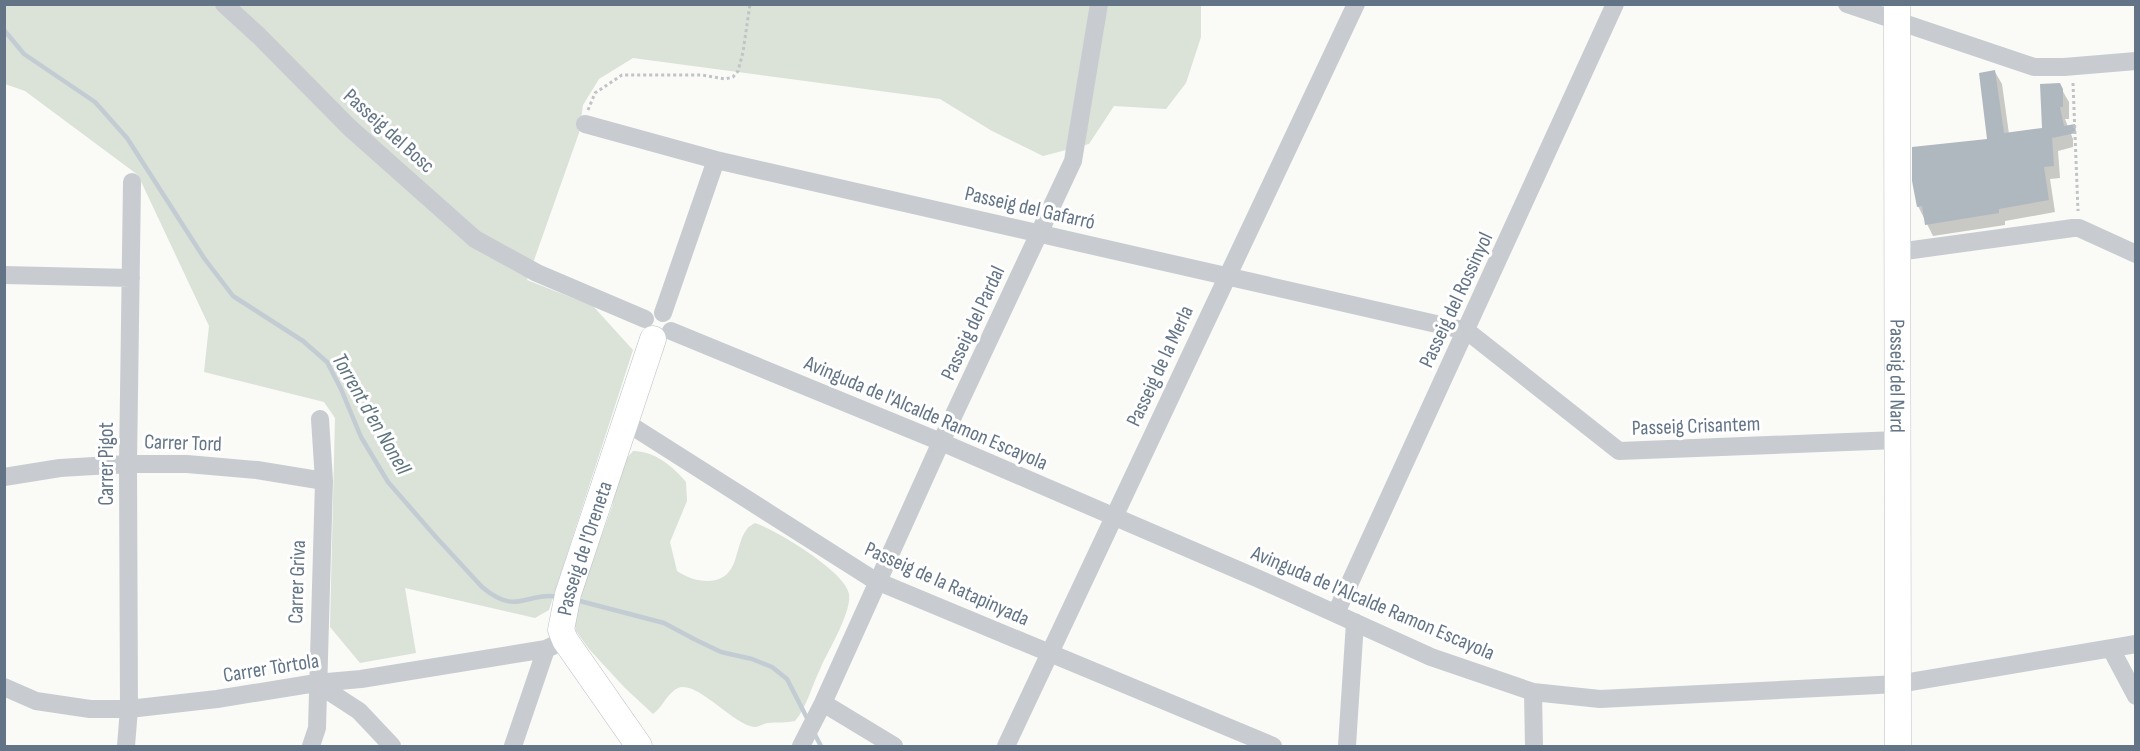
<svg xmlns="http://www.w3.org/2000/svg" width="2140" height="751" font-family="'Sofia Sans Condensed',sans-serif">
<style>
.green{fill:#dbe2d8}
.shadow{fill:#0003}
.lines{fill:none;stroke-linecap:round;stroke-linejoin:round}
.stream{stroke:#c2ccd2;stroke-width:4.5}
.building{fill:#b0b8bf}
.secondary-casing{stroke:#b9bfc5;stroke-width:27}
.path{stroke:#c1c4c6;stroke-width:3;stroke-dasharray:3 3;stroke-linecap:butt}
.street{stroke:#c8ccd0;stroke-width:18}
.secondary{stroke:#fff;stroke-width:26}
.labels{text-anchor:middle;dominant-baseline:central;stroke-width:6;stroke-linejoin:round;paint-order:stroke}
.street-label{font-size:21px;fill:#627486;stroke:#fff}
.water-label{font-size:22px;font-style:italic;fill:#5d747e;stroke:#fff}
</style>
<rect width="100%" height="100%" fill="#fafaf7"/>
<path class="green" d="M1201 4V37L1186 83 1166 109 1114 106 1089 144 1043 156 992 131 940 99 633 58 599 79 583 105 579 133 527 280 593 306 633 350 549 610 535 618 405 588 416 653 360 663 330 627 335 418 324 402 204 372 209 326 138 175 25 91 5 84 4 5Z
M633 451C654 451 673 466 686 482L687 501 670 542 677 571C686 577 696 581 708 581 741 580 733 547 747 529 749 526 752 525 755 523 776 530 846 572 849 594 852 612 828 651 821 667 812 685 807 707 795 721 786 723 777 722 767 723 763 724 759 727 754 727 732 724 697 680 678 688 667 693 663 707 653 714L625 688 589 649 576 631 574 622V612L612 507 616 487 627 458Z"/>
<path class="shadow" d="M1995 72 2002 84 2009 134 2043 130 2059 84 2066 97 2069 102V119H2065L2073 139V147L2058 151 2060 178 2050 179 2055 212 2005 221V225L1933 236 1918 206 1988 141Z"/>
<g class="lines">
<path class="stream" d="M4 30 24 54 95 102 127 138 204 258 233 296 303 341 327 362 341 389 361 437 388 482 435 536 482 587C518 617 525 591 559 597
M576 600 664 623 694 639 721 652 752 659 772 667 787 679 808 720
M814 733 821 746"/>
</g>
<path class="building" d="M1995 70 2004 133 2042 128 2040 84 2060 83 2063 89V107H2060L2064 126 2075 124 2076 133 2052 138 2054 166 2044 167 2049 200 1999 209V213L1925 225 1922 206 1917 207 1912 181V147L1987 139 1979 73Z"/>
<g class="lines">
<g class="secondary-casing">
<g id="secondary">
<path id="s1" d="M1897 4 1898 746"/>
<path id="s2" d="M639 746 565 640 561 630 568 594 653 339"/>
</g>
</g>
<path class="path" d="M2073 83 2078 211
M588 110 595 93 622 75H702L725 79 733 77 738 71 743 52 750 4"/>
<path class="street" d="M224 4 259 36 350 128 475 239 537 273 645 319
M1847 4 2034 67H2064L2136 61
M585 124 716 160 1467 331 1619 451 1897 440
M1898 252 2073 228H2079L2136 254
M4 275 131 278
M663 313 716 160
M671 331 941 442 1259 579 1431 657 1533 692 1600 699 1898 684 2136 644
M624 421 874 580 1273 746
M4 477 60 468 128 464H187L257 470 324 481
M1336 613 1615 4
M2111 649 2136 696
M316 683 359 711 392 746
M4 687 36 701 90 709H129L217 699 316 683 361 679 546 649 565 640
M1533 692 1534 746
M823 703 894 746
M126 746 129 709 128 464 132 182
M311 746 317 728 324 481 320 419
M513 746 546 649
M801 746 823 703 941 442 1073 161 1099 4
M1006 746 1356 4
M1347 746 1355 622"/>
<use href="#secondary" class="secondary"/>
</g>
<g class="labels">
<g class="street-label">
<text transform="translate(389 131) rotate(42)">Passeig del Bosc</text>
<text transform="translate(1030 208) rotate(13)">Passeig del Gafarró</text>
<text transform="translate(1456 300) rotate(-65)">Passeig del Rossinyol</text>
<text transform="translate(973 323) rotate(-65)">Passeig del Pardal</text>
<text transform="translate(1160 366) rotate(-65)">Passeig de la Merla</text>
<text stroke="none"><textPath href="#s1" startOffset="372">Passeig del Nard</textPath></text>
<text transform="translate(926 413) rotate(23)">Avinguda de l'Alcalde Ramon Escayola</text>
<text transform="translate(1696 426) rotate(-2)">Passeig Crisantem</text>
<text transform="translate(183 443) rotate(2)">Carrer Tord</text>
<text transform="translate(106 464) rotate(-90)">Carrer Pigot</text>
<text stroke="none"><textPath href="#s2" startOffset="225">Passeig de l'Oreneta</textPath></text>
<text transform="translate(297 582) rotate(-88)">Carrer Griva</text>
<text transform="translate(947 584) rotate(24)">Passeig de la Ratapinyada</text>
<text transform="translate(1373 603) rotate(23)">Avinguda de l'Alcalde Ramon Escayola</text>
<text transform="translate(271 668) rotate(-9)">Carrer Tòrtola</text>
</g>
<g class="water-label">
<text transform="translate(371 414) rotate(60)">Torrent d'en Nonell</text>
</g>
</g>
<rect width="2140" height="751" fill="none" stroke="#627486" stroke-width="12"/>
</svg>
